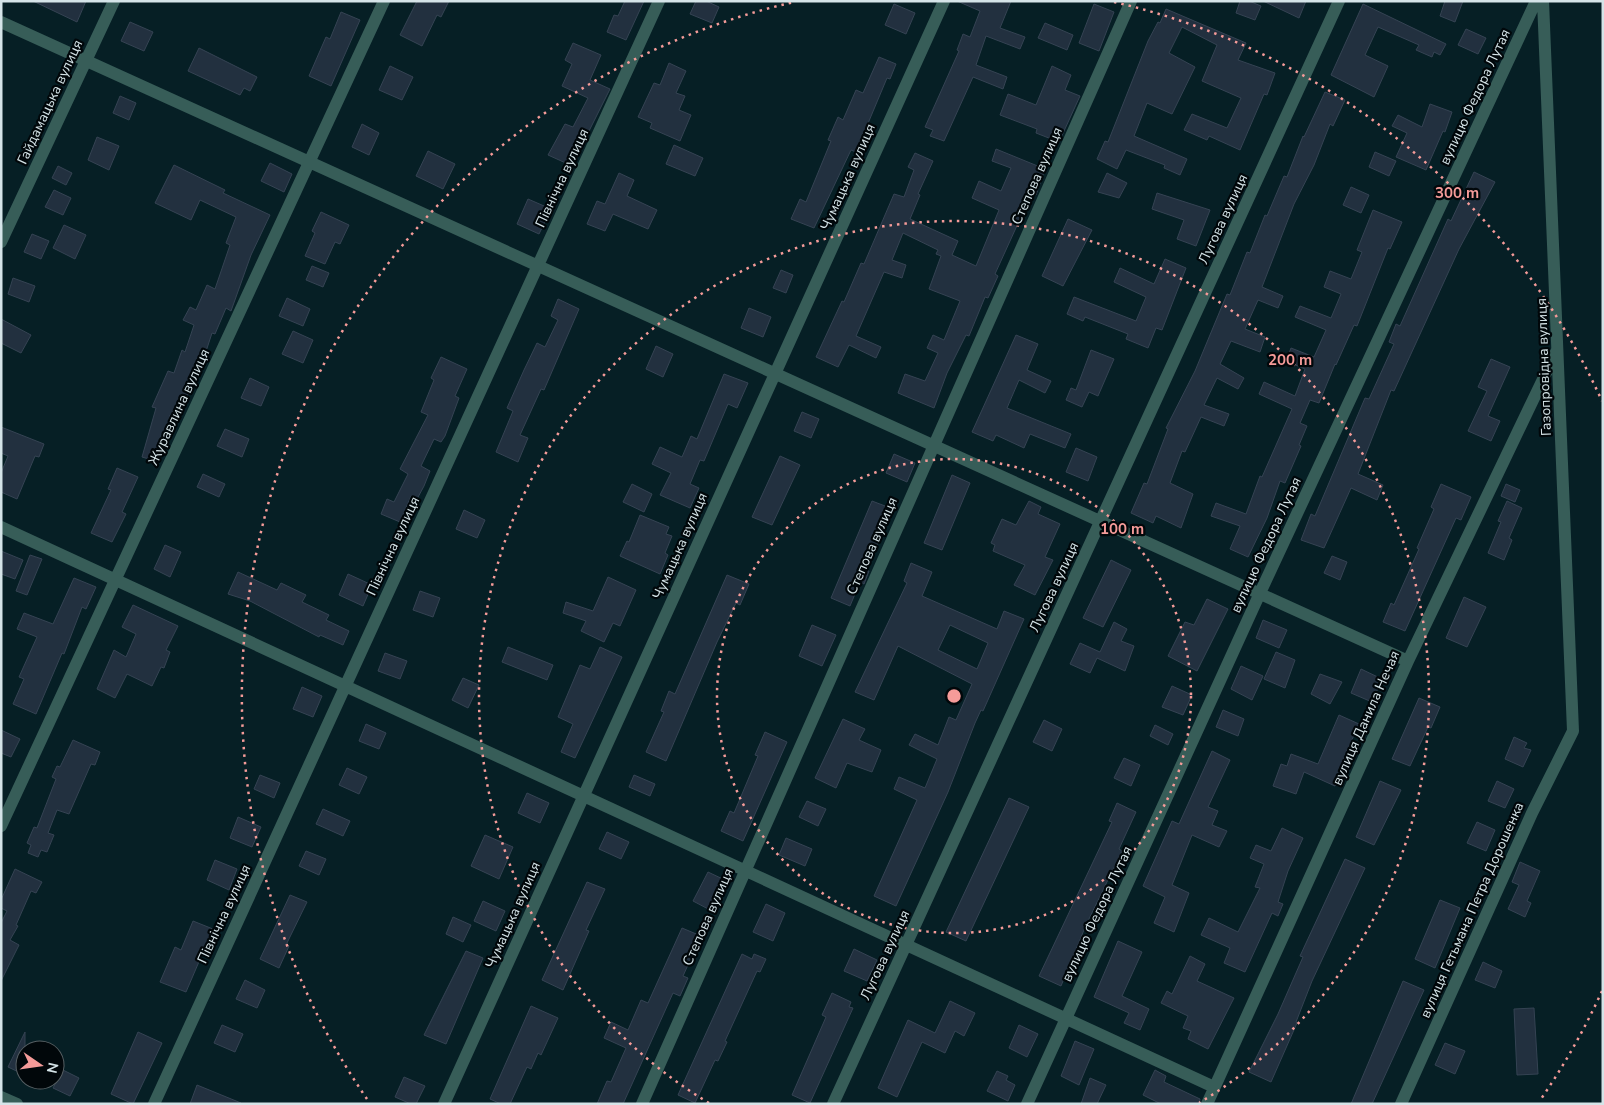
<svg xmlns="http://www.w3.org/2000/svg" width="1604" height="1105" font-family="'Nunito Sans',sans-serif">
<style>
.building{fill:#22303f;stroke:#354353;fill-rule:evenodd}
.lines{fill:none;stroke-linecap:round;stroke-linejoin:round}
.minor{stroke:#375d58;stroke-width:12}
.ring{fill:none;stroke:#f59b99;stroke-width:2.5;stroke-dasharray:2.5 5}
.labels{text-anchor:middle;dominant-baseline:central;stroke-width:4.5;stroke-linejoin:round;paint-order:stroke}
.street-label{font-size:14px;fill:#d5e4e8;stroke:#01070a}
.centre{fill:#f59b99;stroke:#01070a;stroke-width:2.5}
.ring-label{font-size:15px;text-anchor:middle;font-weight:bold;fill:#f59b99;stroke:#01070a;stroke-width:4.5;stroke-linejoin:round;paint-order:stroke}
</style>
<rect width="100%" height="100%" fill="#061f25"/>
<path class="building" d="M33 1H86L77 22Z
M417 1H449L441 17 437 15 422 46 400 35Z
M625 1H644L626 40 607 32 614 15 618 16Z
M696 1H706L719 7 712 23 690 14Z
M957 1H1011L1000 28 1025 37 1020 49 986 36 976 65 1007 77 1003 89 973 77 944 141 930 136 933 130 925 127 959 51 957 50 963 34 970 37 980 11Z
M1240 1H1249L1261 6 1255 20 1236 13Z
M1263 1H1306L1299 18Z
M1445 1H1463L1455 22 1440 16Z
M894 4 915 13 906 34 885 25Z
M1094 4 1114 12 1099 51 1079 43Z
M1363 4 1446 44 1440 55 1434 52 1432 57 1416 50 1419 45 1378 27 1365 55 1388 66 1374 97 1331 75Z
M1166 9 1246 43 1238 60 1275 73 1267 95 1264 94 1240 150 1209 136 1207 140 1184 130 1192 114 1227 128 1241 98 1202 81 1217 45 1182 27 1169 53 1195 67 1172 114 1147 103 1134 136 1187 159 1180 175 1164 168 1165 165 1126 150 1117 169 1097 159 1105 141 1108 142 1148 41 1158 22 1160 23Z
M341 12 360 20 331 86 309 76 326 37 330 39Z
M130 22 153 32 144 51 121 41Z
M1045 23 1073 35 1067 50 1038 38Z
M1466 29 1486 38 1478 54 1458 45Z
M573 43 601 55 590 80 610 89 581 147 577 145 568 164 548 155 565 124 573 127 588 98 562 86 572 64 565 60Z
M199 48 257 77 250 91 244 88 240 95 188 71Z
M879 57 896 64 890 79 887 78 856 152 851 150 814 228 791 219 800 199 806 202 831 141 828 140 838 117 843 120 856 90 863 93Z
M669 63 686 71 676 93 685 96 679 110 691 115 680 141 650 128 652 123 638 117 654 83 660 85Z
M390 66 413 77 402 100 379 90Z
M1052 66 1071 75 1065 90 1080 96 1059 142 1036 133 1037 129 1000 115 1008 94 1036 105Z
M1325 92 1345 100 1333 126 1330 124 1314 165 1294 204 1262 287 1283 296 1278 308 1258 300 1245 329 1265 337 1260 352 1231 341 1220 364 1244 378 1238 389 1217 378 1204 405 1229 414 1224 426 1201 417 1185 452 1182 451 1170 483 1193 494 1181 528 1156 516 1153 523 1131 513 1144 483 1147 484 1168 429 1166 428 1195 371 1227 294 1230 295 1247 252 1250 253 1265 215 1267 216 1284 176 1287 177 1303 136 1304 137Z
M120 96 136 103 129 120 113 113Z
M1430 104 1452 112 1445 132 1443 131 1426 170 1396 157 1407 133 1392 126 1398 115 1422 127Z
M362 124 379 133 369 155 352 147Z
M97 137 119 146 109 170 88 160Z
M674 145 703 158 695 176 666 164Z
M996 149 1045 169 1036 195 1033 194 1022 220 1020 219 995 274 998 276 988 298 985 297 969 336 966 335 947 373 934 408 898 393 905 374 925 381 938 353 927 348 933 335 944 340 960 301 929 289 941 256 936 254 938 250 903 233 892 260 906 265 902 278 884 272 856 336 881 347 876 358 849 345 838 367 816 357 842 301 844 302 861 263 864 264 894 194 904 197 914 170 908 167 915 153 933 161 918 194 920 195 910 219 958 241 952 255 976 266 999 210 972 198 979 181 1001 191 1011 168 992 161Z
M428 151 455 164 443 189 416 176Z
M1375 152 1396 161 1389 176 1369 167Z
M270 163 292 174 284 192 261 181Z
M174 165 225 190 223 193 270 215 251 255 231 311 226 308 215 334 212 333 197 379 195 378 178 418 170 415 159 462 142 457 156 408 152 407 168 371 174 373 182 350 185 352 194 325 183 320 190 307 196 310 207 285 215 289 230 245 226 243 236 217 200 200 191 220 155 203Z
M58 166 72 173 66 185 52 178Z
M1474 172 1495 182 1459 249 1394 391 1391 390 1358 474 1383 485 1377 500 1351 488 1324 548 1301 540 1311 514 1315 516 1365 398 1369 399 1394 344 1389 342 1396 324 1400 326 1448 219 1451 221Z
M619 173 634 180 627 196 657 210 648 229 613 214 605 231 587 224 597 201 605 204Z
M1107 173 1127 183 1119 198 1098 192Z
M1351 187 1369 195 1361 213 1343 205Z
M54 190 71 198 63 215 45 207Z
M1157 193 1210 210 1196 246 1177 239 1184 220 1152 209Z
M528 199 551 209 539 234 517 224Z
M1373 210 1402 222 1390 249 1388 248 1357 326 1354 325 1336 365 1335 364 1319 403 1310 400 1300 423 1307 426 1299 445 1301 446 1285 483 1280 481 1267 518 1248 557 1230 549 1240 526 1211 516 1216 503 1246 514 1260 476 1262 477 1292 409 1259 394 1264 382 1295 396 1305 369 1286 361 1291 348 1314 357 1326 330 1295 317 1300 306 1331 318 1341 294 1324 287 1330 271 1351 279 1362 252 1357 250Z
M321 212 349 225 340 244 335 242 325 264 305 256 315 233 312 231Z
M1068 219 1092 230 1063 286 1042 276Z
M64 225 86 235 75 259 53 248Z
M32 234 49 241 41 259 24 252Z
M1165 259 1186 268 1162 330 1156 328 1148 348 1126 339 1128 334 1085 317 1083 321 1067 314 1074 297 1136 321 1146 297 1114 282 1120 268 1154 284Z
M312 266 329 273 323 287 306 280Z
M781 270 793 275 786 293 773 288Z
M13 278 35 286 29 302 8 294Z
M287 298 310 309 303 326 279 316Z
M558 299 579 309 544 390 541 389 520 435 528 438 518 462 496 452 513 411 507 408 524 370 537 343 545 347 558 320 551 316Z
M749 308 771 317 763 337 741 328Z
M1 319 31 335 21 353 1 343Z
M293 331 313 340 303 363 282 354Z
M1016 335 1038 344 1027 370 1051 381 1045 393 1019 380 1007 408 1071 434 1065 448 1030 434 1024 448 996 435 993 441 972 432Z
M656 346 673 354 663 377 646 369Z
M1091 350 1114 359 1098 396 1089 392 1082 407 1066 400 1071 388 1076 390Z
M441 357 467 369 455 396 459 398 445 436 441 442 434 439 421 466 430 471 424 486 417 499 411 496 400 522 381 514 387 499 394 502 408 474 400 469 428 415 421 412 434 380 431 378Z
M1491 359 1510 367 1488 416 1500 421 1491 441 1468 431 1487 391 1478 387Z
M724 374 748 383 737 408 728 404 704 461 700 460 690 484 699 488 690 508 660 495 671 473 652 464 660 447 682 457 691 436 697 439Z
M250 378 269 387 261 406 241 398Z
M802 412 819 419 811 438 794 431Z
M1 427 44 444 39 457 35 456 17 499 1 492V473L8 456 1 453Z
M225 429 249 439 242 457 217 446Z
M1076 448 1097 457 1088 481 1066 472Z
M894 454 915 463 907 482 886 473Z
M780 456 800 465 772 525 752 517Z
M117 468 138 477 122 512 126 514 112 542 91 533 111 490 108 489Z
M203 474 225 484 219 497 197 487Z
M952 475 970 483 942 550 924 543Z
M632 484 652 494 644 512 623 502Z
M1441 484 1471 497 1461 520 1456 518 1405 631 1383 622 1391 603 1394 605 1419 549 1417 548 1434 509 1431 507Z
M1506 484 1520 490 1515 502 1501 496Z
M872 501 893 509 866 570 869 571 864 584 860 582 850 606 831 598Z
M1029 501 1041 507 1038 514 1060 524 1045 557 1053 560 1035 595 1014 585 1025 565 993 551 995 545 991 543 1002 519 1016 525Z
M1507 501 1522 508 1509 538 1512 540 1504 560 1488 553 1501 522 1498 521Z
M464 510 485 520 477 538 456 529Z
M640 515 669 527 666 534 672 536 665 553 668 555 660 574 620 556 627 541 629 542Z
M165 545 181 552 170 577 154 569Z
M1 551 23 560 15 579 1 574Z
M30 555 42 559 27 595 16 591Z
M1332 556 1347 562 1340 580 1324 573Z
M1111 560 1131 570 1103 627 1083 618Z
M911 563 932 572 922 596 997 629 1004 611 1024 619 983 711 981 710 975 723 948 792 896 906 874 896 917 800 894 789 899 777 925 788 937 759 909 745 915 734 938 745 949 717 956 720 972 684 898 646 874 700 855 692 907 583 904 581ZM950 625 988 643 977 669 938 650Z
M238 572 277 590 281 583 306 595 302 602 329 615 326 620 349 631 343 645 320 635 319 637 250 601 228 594Z
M348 574 372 585 363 606 339 595Z
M727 575 749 584 740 605 736 603 717 642 666 761 646 752 664 712 661 711 669 691 675 694Z
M608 577 636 590 620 626 613 623 604 642 581 631 586 621 563 613 566 602 593 611Z
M74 578 96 587 86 609 82 607 64 654 62 653 36 714 13 704 24 679 19 677 37 637 17 629 24 613 53 624Z
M420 591 440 598 433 617 413 610Z
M1464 597 1486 607 1467 647 1446 638Z
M1207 599 1228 609 1197 671 1168 656 1185 622 1194 625Z
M133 605 178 626 166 650 170 652 164 668 161 667 152 686 127 674 115 698 97 689 114 650 126 657 136 634 122 627Z
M1263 620 1287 630 1279 648 1256 638Z
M1114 622 1127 629 1121 641 1134 646 1125 671 1097 658 1090 673 1070 664 1080 643 1100 652Z
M812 625 836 635 822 666 799 656Z
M508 647 553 665 547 680 502 662Z
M600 647 622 657 575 758 561 752 573 724 558 717 580 665 590 669Z
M1276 652 1295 660 1285 688 1264 679Z
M385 653 407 661 400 679 378 671Z
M1241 666 1263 676 1252 700 1231 689Z
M1361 669 1382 679 1372 702 1351 693Z
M1320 674 1342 682 1330 704 1311 694Z
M463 678 479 685 468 708 452 700Z
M1172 686 1192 695 1183 715 1162 707Z
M302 687 322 696 313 717 293 709Z
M1419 698 1440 707 1431 728 1428 727 1410 766 1392 759Z
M1223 710 1244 719 1238 736 1216 727Z
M1339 715 1359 724 1341 764 1344 765 1335 786 1304 772 1296 794 1273 786 1281 764 1287 766 1291 754 1318 764Z
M843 719 865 729 859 740 881 750 872 772 847 763 836 788 815 778Z
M1044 720 1062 729 1052 751 1033 742Z
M366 724 386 733 379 749 359 741Z
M1155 725 1173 734 1168 745 1150 736Z
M1 730 20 739 11 757 1 753Z
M765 732 787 742 743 841 721 831 730 811 734 813 758 756 755 755Z
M1514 737 1527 743 1524 748 1531 750 1523 767 1505 759Z
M73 740 100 752 95 765 91 764 69 814 57 810 48 833 54 835 47 852 41 850 38 857 28 853 31 845 27 843 34 827 37 828 56 779 52 777 57 766 60 767Z
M1212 751 1230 760 1208 807 1218 811 1212 825 1227 831 1219 847 1192 835 1172 885 1189 893 1174 932 1154 923 1165 897 1143 886 1172 821 1179 824Z
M1124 758 1140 765 1131 786 1114 778Z
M347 768 367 777 359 794 339 785Z
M260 775 280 783 274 798 254 789Z
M634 775 655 784 650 796 629 787Z
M1380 781 1401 790 1374 845 1356 837Z
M1497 781 1514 789 1505 808 1488 801Z
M527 793 549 803 540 823 518 813Z
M1009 798 1029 807 966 941 946 932Z
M807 801 826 809 818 826 799 817Z
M1117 803 1136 812 1119 849 1122 851 1086 925 1061 986 1039 976 1112 822 1109 821Z
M323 809 350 821 343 836 316 824Z
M238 817 261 827 252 847 230 838Z
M1477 822 1495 830 1486 851 1467 843Z
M1282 828 1303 838 1288 871 1278 902 1283 904 1278 916 1272 913 1245 972 1224 963 1230 948 1201 935 1209 918 1238 932 1260 888 1255 887 1264 864 1250 858 1256 845 1271 851Z
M607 832 629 842 621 859 599 849Z
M485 835 513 847 499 879 471 866Z
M786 838 812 849 805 866 779 855Z
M306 851 326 859 319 875 299 866Z
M1345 859 1365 868 1312 981 1296 1022 1297 1023 1271 1082 1249 1072 1278 1014 1303 957 1300 956Z
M215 860 237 869 229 890 207 880Z
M1520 862 1540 871 1527 901 1531 903 1525 917 1508 909 1519 885 1512 882Z
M15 869 42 882 36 893 31 891 16 925 18 926 10 940 19 945 1 981V923L7 911 1 908V900Z
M708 872 727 881 712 911 693 901Z
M587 882 605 889 586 930 589 931 563 990 542 980Z
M290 895 307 902 286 945 289 946 279 968 260 959Z
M1440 900 1460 908 1435 968 1415 959Z
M483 901 505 911 496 931 474 921Z
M766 904 785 913 773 941 753 932Z
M453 917 471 925 463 942 446 934Z
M193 921 213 929 186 992 160 982 175 947 181 950Z
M682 928 701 936 683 976 688 978 680 996 673 993 623 1104H597L607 1081 611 1082 626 1048 604 1038 611 1022 628 1030 641 1000 648 1003Z
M1118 941 1142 952 1122 996 1149 1009 1140 1030 1124 1023 1129 1013 1094 997Z
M854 949 877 960 867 981 844 971Z
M466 951 483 958 446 1044 424 1035Z
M742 954 752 959 754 954 766 959 760 972 757 971 725 1041 727 1042 718 1061 715 1060 695 1103 678 1095Z
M1190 956 1205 964 1197 981 1234 998 1208 1049 1188 1039 1191 1031 1183 1028 1188 1016 1161 1003 1167 991 1172 994Z
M1483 962 1502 971 1495 988 1475 980Z
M245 980 265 990 257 1008 236 999Z
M1403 981 1424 990 1372 1104H1351Z
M832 993 851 1002 849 1007 853 1008 810 1103 792 1095 826 1017 822 1015Z
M950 1001 975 1013 964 1036 955 1031 945 1053 922 1042 897 1097 878 1088 908 1020 935 1033Z
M531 1006 558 1018 541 1055 538 1053 531 1069 527 1067 510 1104H501L490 1099Z
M1534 1008 1538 1074 1517 1075 1514 1009Z
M222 1025 243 1034 235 1052 214 1043Z
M1019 1025 1038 1034 1027 1057 1009 1048Z
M25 1032V1075L8 1067Z
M138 1032 162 1043 133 1104 111 1094Z
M1075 1041 1094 1049 1079 1085 1061 1076Z
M1445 1043 1465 1051 1455 1074 1435 1065Z
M63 1070 79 1078 70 1096 53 1088Z
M1155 1070 1166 1076 1164 1082 1200 1099 1199 1104H1161L1143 1095Z
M997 1071 1008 1076 1006 1080 1015 1085 1008 1101 987 1091Z
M404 1077 425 1086 416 1104H411L395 1097Z
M1090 1078 1106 1085 1097 1104H1081Z
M197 1085 241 1103V1104H190Z"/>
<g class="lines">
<path class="minor" d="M1 22 1408 661
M1 242 114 1
M1 527 1214 1087
M1 826 384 1
M1 1097 17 1104
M154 1104 659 1
M444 1104 944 1
M642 1104 1131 1
M833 1104 1339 1
M1027 1104 1260 593 1536 1
M1207 1104 1408 661 1557 350
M1401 1104 1532 813 1573 731 1543 1"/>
</g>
<g class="ring">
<circle cx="954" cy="696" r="237"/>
<path d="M709 1103A475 475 0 1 1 1199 1103"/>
<path d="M1602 991A712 712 0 0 1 1541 1099M367 1099A712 712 0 0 1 794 2M1114 2A712 712 0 0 1 1602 401"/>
</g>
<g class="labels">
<g class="street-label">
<text transform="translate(1475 97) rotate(-65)">вулицю Федора Лутая</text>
<text transform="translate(50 102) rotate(-65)">Гайдамацька вулиця</text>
<text transform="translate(1037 176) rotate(-66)">Степова вулиця</text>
<text transform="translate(848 177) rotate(-66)">Чумацька вулиця</text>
<text transform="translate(562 178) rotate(-65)">Північна вулиця</text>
<text transform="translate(1223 219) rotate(-65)">Лугова вулиця</text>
<text transform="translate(1544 367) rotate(-92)">Газопровідна вулиця</text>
<text transform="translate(179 407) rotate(-65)">Журавлина вулиця</text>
<text transform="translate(1266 545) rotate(-65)">вулицю Федора Лутая</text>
<text transform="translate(393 546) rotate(-65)">Північна вулиця</text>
<text transform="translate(680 546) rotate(-66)">Чумацька вулиця</text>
<text transform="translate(872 546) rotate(-66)">Степова вулиця</text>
<text transform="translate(1054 587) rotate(-65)">Лугова вулиця</text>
<text transform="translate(1366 718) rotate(-66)">вулиця Данила Нечая</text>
<text transform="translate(1472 910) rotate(-66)">вулиця Гетьмана Петра Дорошенка</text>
<text transform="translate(224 914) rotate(-65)">Північна вулиця</text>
<text transform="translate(1097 914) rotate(-65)">вулицю Федора Лутая</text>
<text transform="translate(513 915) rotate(-66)">Чумацька вулиця</text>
<text transform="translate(708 917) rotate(-66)">Степова вулиця</text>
<text transform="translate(885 955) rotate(-65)">Лугова вулиця</text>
</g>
</g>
<circle cx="954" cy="696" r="8" class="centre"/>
<g class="ring-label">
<text x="1457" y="198">300 m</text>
<text x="1290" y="365">200 m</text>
<text x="1122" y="534">100 m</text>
</g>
<rect width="1604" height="1105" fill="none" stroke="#d5e4e8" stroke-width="5"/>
<g transform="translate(40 1065) rotate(103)"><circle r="24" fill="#01070a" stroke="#565f63"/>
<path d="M0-4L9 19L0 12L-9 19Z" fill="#f59b99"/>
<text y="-8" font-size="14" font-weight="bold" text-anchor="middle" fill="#d5e4e8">N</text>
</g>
</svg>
